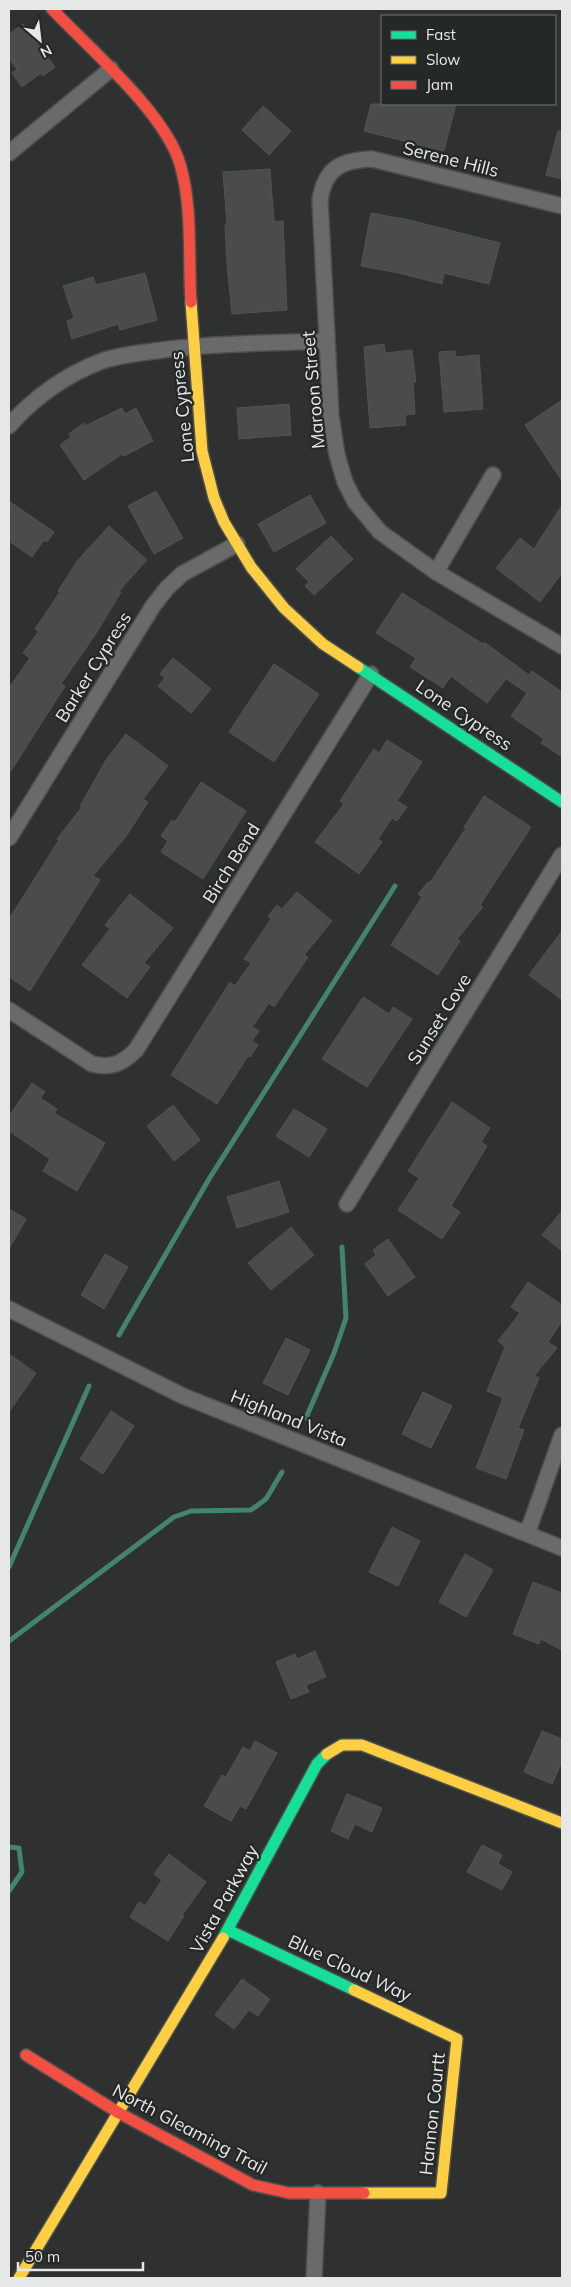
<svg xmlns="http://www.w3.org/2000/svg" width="571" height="2287" font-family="Mulish,sans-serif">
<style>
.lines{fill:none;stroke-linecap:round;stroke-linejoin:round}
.stream{stroke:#43836f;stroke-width:5}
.building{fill:#4b4b4b;stroke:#525352}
.street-casing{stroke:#4c4f4e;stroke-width:18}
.fast-casing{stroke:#4c4f4e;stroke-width:14}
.slow-casing{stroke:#4c4f4e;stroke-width:14}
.jam-casing{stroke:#4c4f4e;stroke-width:14}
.street{stroke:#696b6a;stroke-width:15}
.fast{stroke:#16e098;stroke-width:11}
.slow{stroke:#ffcf43;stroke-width:11}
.jam{stroke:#f24e42;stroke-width:11}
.labels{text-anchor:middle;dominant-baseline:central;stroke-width:4.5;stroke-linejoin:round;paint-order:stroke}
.street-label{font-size:18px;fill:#e5e8e7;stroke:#242827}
</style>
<rect width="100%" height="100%" fill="#2e3130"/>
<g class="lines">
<path class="stream" d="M119 1335 209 1179 395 886
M306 1418 334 1353 346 1318 342 1247
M9 1567 89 1386
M9 1641 174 1517 191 1511 251 1510 266 1499 282 1472
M9 1847 19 1848 22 1872 9 1891"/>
</g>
<path class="building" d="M23 24 55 67 43 76 41 73 22 87 12 73 17 69 9 59V34Z
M371 104H456L444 151 364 131Z
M263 106 291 131 269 155 242 130Z
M558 131H562V179L546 175Z
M270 169 274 222 283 221 287 310 232 314 227 264 225 225H227L223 172Z
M371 213 409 220 500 243 489 284 444 273 442 284 399 273 361 266Z
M145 273 157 320 120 330 118 324 72 339 67 321 74 318 63 286 93 277 96 285Z
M384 344 385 353 412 350 416 382H413L415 414 405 415 406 425 370 428 364 347Z
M455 351V357L479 355 483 409 444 412 439 352Z
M562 400V481L525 425Z
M289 404 291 435 239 439 237 408Z
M122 408 125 414 136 408 153 441 124 456 122 454 84 480 60 445 71 437 69 434 84 423 85 426Z
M156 491 183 538 154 554 128 506Z
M310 495 326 523 274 552 258 524Z
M9 501 54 532 47 542 44 540 32 557 9 541Z
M562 505V573L540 602 496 568 520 538 534 549Z
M109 526 147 560 119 591 121 592 97 632 61 684 65 686 9 774V688L30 658 23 653 39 631 35 629 60 592 58 591 78 560Z
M331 536 353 559 314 595 305 586 309 582 296 569Z
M402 593 483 644 484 642 529 675 532 671 562 692V757L541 743 544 739 511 716 527 693 506 679 487 703 451 676 443 688 410 667 416 658 376 633Z
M173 658 211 689 191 713 158 686 165 678 160 674Z
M274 664 319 694 274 762 229 732Z
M126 734 168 766 143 799 148 802 127 835 93 876 100 880 30 991 9 977V919L59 840 57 839 82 807 80 806 106 760Z
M387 740 422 762 397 801 407 807 397 821 392 818 378 839 382 842 359 874 315 842 344 804 340 801 374 749 379 753Z
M201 782 246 811 203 879 161 852 168 841 161 836 172 820 175 822Z
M484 796 531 827 480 905 483 907 457 939 460 941 438 975 391 945 422 897 418 894 428 882 430 883 466 828 464 827Z
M297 892 332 921 304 955 308 957 274 1007 269 1003 252 1027 259 1031 252 1041 258 1045 250 1057 248 1056 217 1104 171 1075 230 982 235 986 251 963 244 959 271 919 268 916 277 905 282 909Z
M130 894 173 928 144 963 150 967 127 998 82 965 110 929 105 925Z
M562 931V1000L529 975Z
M363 997 389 1014 393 1007 412 1019 367 1087 322 1059Z
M32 1083 45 1092 40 1098 57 1109 54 1113 105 1143 77 1191 43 1171 50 1159 9 1131V1116Z
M452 1102 490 1128 481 1142 487 1146 451 1206 460 1212 442 1239 398 1210 419 1178 408 1171Z
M173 1105 200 1140 174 1161 147 1126Z
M294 1109 327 1129 309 1157 276 1136Z
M279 1181 289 1212 237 1228 227 1197Z
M9 1209 26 1219 9 1249Z
M562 1211V1251L542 1235Z
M291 1227 314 1255 271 1290 248 1263Z
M388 1239 415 1277 388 1296 365 1264 376 1255 373 1250Z
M105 1254 128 1267 104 1309 81 1295Z
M528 1282 562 1305V1321L548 1342 557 1348 534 1376 539 1378 518 1428 524 1430 506 1479 476 1468 503 1398 487 1391 505 1347 498 1341 520 1313 511 1307Z
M286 1338 310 1350 288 1395 263 1383Z
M9 1354 36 1373 9 1412Z
M423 1392 452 1406 431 1448 402 1434Z
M111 1411 134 1426 103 1474 80 1459Z
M392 1527 420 1541 398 1586 369 1572Z
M465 1554 493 1570 466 1617 439 1602Z
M533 1582 562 1593V1650L541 1639 539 1644 513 1634Z
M315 1651 326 1677 306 1685 309 1692 291 1699 276 1662 295 1654 297 1659Z
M542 1731 562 1739V1762L552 1784 524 1772Z
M255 1741 277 1753 246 1809 240 1806 231 1821 204 1806 222 1775 226 1777 243 1747 250 1751Z
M347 1794 382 1808 372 1832 355 1824 348 1839 331 1831Z
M482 1845 502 1855 498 1864 512 1872 502 1890 467 1872Z
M169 1854 206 1882 182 1915 184 1916 168 1941 130 1917 139 1902 145 1906 162 1880 154 1874Z
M242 1979 270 1999 258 2016 249 2010 234 2029 215 2015Z"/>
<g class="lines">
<g class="street-casing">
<path id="street" d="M9 153 111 69
M562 206 372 159C341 160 325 168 320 200L331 416 337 455 345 482 355 502 380 532 436 572 562 646
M9 426C33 398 67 374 102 361 122 354 142 353 162 350 217 343 272 343 326 341
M436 572 493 475
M9 838 153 606 167 588 182 574 237 544
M9 1010 92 1064C111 1069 123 1063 136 1050L371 674
M347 1204 562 855
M9 1309 183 1396 562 1548
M527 1534 562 1435
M314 2278 318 2193"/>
</g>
<g class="fast-casing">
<path id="fast" d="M358 667 562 802
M228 1930 354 1990
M223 1938 317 1764 327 1754"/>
</g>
<g class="slow-casing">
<path id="slow" d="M191 302 202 451 214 498 224 522 251 567 284 608 323 644 358 667
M327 1754 342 1745H362L562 1823
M354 1990 457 2039 441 2193H364
M19 2278 223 1938"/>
</g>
<g class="jam-casing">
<path id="jam" d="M52 9C90 49 165 113 180 164 193 208 188 257 191 302
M26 2055 119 2113 253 2185 289 2193H364"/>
</g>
<use href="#street" class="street"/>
<use href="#fast" class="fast"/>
<use href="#slow" class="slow"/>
<use href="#jam" class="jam"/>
</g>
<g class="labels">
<g class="street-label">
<text transform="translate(451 159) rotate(14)">Serene Hills</text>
<text transform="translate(313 390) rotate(-95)">Maroon Street</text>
<text transform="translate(182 407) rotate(-96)">Lone Cypress</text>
<text transform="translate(93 667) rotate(-58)">Barker Cypress</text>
<text transform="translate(464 715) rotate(34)">Lone Cypress</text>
<text transform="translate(231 863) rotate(-58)">Birch Bend</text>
<text transform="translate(439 1019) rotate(-58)">Sunset Cove</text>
<text transform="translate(289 1418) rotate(22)">Highland Vista</text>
<text transform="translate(224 1899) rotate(-61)">Vista Parkway</text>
<text transform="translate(350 1968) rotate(25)">Blue Cloud Way</text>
<text transform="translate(432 2114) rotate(-84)">Hannon Courtt</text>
<text transform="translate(190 2129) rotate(28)">North Gleaming Trail</text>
</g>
</g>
<rect width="571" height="2287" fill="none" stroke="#e5e8e7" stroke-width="20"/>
<rect x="381" y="15" width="175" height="90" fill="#242827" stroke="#717574"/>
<rect x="391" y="31" width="25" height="8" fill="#16e098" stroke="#717574"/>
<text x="426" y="40" font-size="15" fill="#e5e8e7">Fast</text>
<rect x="391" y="56" width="25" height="8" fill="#ffcf43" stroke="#717574"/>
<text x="426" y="65" font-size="15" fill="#e5e8e7">Slow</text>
<rect x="391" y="81" width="25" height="8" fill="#f24e42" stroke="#717574"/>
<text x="426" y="90" font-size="15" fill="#e5e8e7">Jam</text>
<g transform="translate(40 40) rotate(152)" stroke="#242827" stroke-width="4" paint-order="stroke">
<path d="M0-4L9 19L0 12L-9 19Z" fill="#e5e8e7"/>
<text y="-8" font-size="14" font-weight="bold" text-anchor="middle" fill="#e5e8e7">N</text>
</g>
<path d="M18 2262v8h125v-8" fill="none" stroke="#e5e8e7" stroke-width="2.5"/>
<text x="25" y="2262" font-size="15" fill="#e5e8e7" stroke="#242827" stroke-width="4" paint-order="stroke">50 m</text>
</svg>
